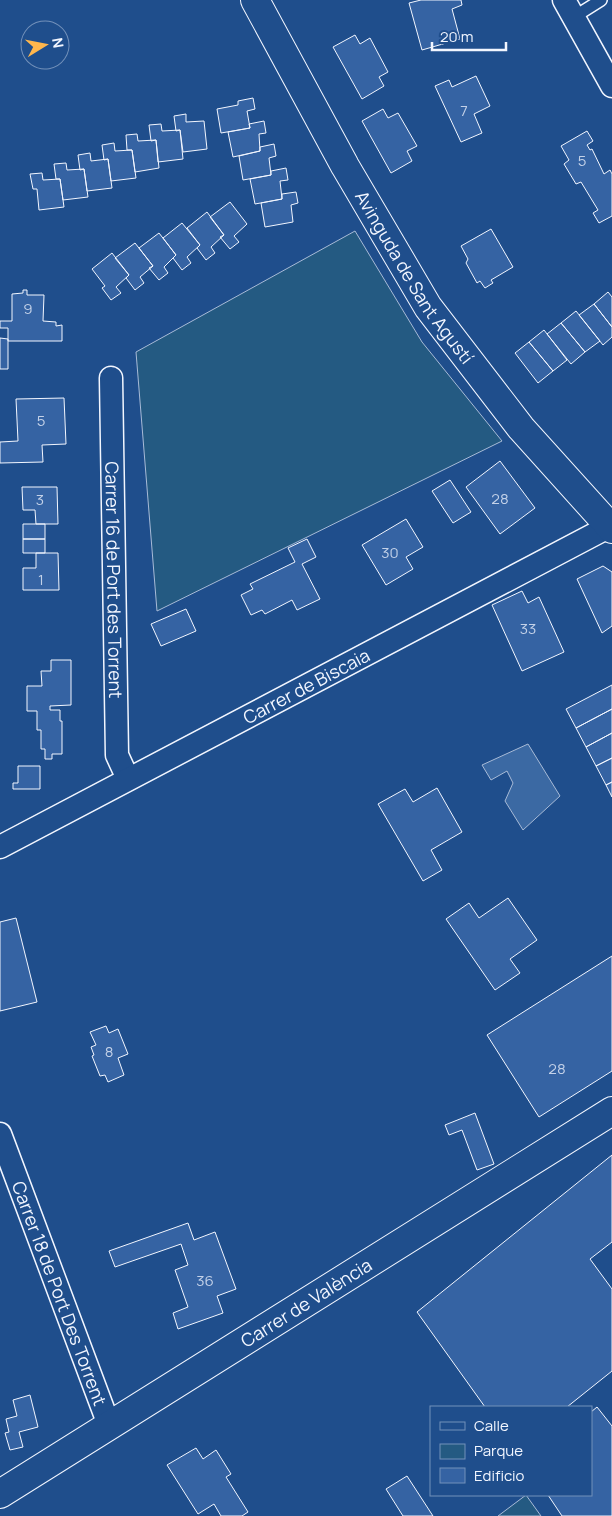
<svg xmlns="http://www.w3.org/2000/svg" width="612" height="1516" font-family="Manrope,sans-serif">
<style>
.green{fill:#245a82;stroke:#a8bbd7}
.water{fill:#3b69a3;stroke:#a8bbd7}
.building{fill:#3563a3;stroke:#f2f6ff}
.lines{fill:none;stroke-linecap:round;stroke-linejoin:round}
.lane-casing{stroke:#f2f6ff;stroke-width:14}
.street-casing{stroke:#f2f6ff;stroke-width:25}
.secondary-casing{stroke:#f2f6ff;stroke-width:30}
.lane{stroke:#1f4e8c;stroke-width:11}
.street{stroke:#1f4e8c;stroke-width:22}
.secondary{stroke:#1f4e8c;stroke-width:28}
.labels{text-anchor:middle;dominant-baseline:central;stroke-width:4;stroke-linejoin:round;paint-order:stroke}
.number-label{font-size:15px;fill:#c3d1e8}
.street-label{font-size:18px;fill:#f2f6ff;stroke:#1f4e8c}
</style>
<rect width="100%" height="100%" fill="#1f4e8c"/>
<path class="green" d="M355 231 422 342 502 441 157 611 136 352Z
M526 1495 541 1516H498Z"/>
<path class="water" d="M528 744 560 796 523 830 505 801 513 783 507 771 491 780 482 765Z"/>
<path class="building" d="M421 0H461L462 5 452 9 460 39 422 50 409 3Z
M355 35 360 44 370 38 388 72 379 77 384 86 362 99 333 47Z
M476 76 490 106 474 114 482 133 461 142 435 86 449 80 452 87Z
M253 98 255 109 247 111 250 128 221 133 217 109 238 105V101Z
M383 109 388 118 398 113 417 146 407 151 412 161 391 173 362 121Z
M186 114V122L204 121 207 149 183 152 180 130 176 131 174 116Z
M264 121 266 133 259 134 260 151 233 157 228 132 250 128 249 124Z
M161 124 162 131 180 130 183 159 158 162 156 140 151 141 149 125Z
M587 131 593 141 587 145 590 150 592 149 604 174 610 170 612 174V216L599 223 593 213 598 210 581 182 576 184 564 164 569 160 561 146Z
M137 134 138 141 156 140 159 168 135 172 132 150H127L126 135Z
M114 143 115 151 132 150 136 178 111 181 108 159 104 160 102 145Z
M274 144 276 156 269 158 271 175 243 180 239 156 260 151V147Z
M90 153 91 161 108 159 112 188 87 191 84 169 80 170 78 155Z
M66 163 67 170 84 169 88 197 63 200 60 179H56L54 164Z
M286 168 288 180 280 181 282 199 255 204 250 179 271 175V171Z
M42 173 43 180 60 179 64 207 39 210 37 189H33L30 174Z
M296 192 298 203 291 205 293 222 265 227 261 203 282 199V194Z
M230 202 247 224 234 236 239 242 230 249 220 237 224 235 210 217Z
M207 212 224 235 211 247 215 253 206 260 197 248 200 245 187 228Z
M182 223 200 245 187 257 191 263 182 270 173 258 176 255 163 238Z
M491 229 513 267 491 280 493 283 485 288 480 281 477 283 466 263 468 259 461 246Z
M159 233 176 255 164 267 168 273 159 280 149 268 153 266 139 248Z
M135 243 153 266 140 277 144 283 135 290 126 278 129 275 115 258Z
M112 253 129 275 116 287 121 293 111 300 102 288 105 286 92 269Z
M23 290H27V295H44L43 321 56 322V326L62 325V341H8V328H0V321H12V294L23 293Z
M608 292 612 297V327L594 304Z
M594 304 612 327V337L603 345 579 315Z
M576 311 600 341 585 352 561 323Z
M561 323 585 352 571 364 547 334Z
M544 330 567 360 553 371 529 342Z
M0 338 8 339V369H0Z
M529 342 553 371 538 383 515 353Z
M64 398 66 444 42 445 43 462 0 463V442L18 441 16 399Z
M500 461 535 508 500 534 466 487Z
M450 480 471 512 453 523 432 491Z
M22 487H57L58 524H36L35 510H23Z
M406 519 423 547 406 557 413 569 386 585 362 545Z
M23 524H45V539H23Z
M23 539H45V553H23Z
M307 539 316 557 302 564 320 599 297 610 292 600 265 614 262 610 251 615 241 595 253 589 250 584 295 562 288 548Z
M36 553H58L59 590H23V568H36Z
M603 566 612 572V626L602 633 577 579Z
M522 591 528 603 539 597 564 652 522 671 492 605Z
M186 609 196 631 161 646 151 624Z
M51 660H71V705L50 706V710H60V721H62V754H52V759H45V749H41V730H37V711H27V686H42L41 671H51Z
M612 685V709L576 728 566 709Z
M612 709V733L586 747 576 728Z
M612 733V758L596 766 586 747Z
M612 758V782L606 785 596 766Z
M18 766H40V789H13V783H18Z
M612 782V797L606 785Z
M437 788 462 832 431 850 442 870 423 881 378 804 405 789 413 802Z
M508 898 537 940 510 959 520 973 495 990 446 919 469 903 479 918Z
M16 918 37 1002 0 1011V922Z
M612 956V1071L539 1117 487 1035Z
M106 1026 109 1033 118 1029 128 1054 118 1058 124 1075 108 1082 105 1075 100 1076 92 1056 94 1055 91 1047 96 1045 90 1032Z
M475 1113 494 1164 477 1170 462 1130 449 1135 445 1125Z
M612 1155V1242L590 1259 612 1289V1371L567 1407H485L417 1312Z
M188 1223 194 1240 215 1232 236 1289 217 1296 223 1313 178 1329 173 1313 188 1307 175 1270 188 1265 181 1244 115 1267 109 1251Z
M30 1395 38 1427 19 1432 23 1447 10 1450 5 1433 9 1432 6 1419 17 1416 13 1400Z
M597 1407 612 1426V1516H562L548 1495H591V1412Z
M196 1448 203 1459 216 1450 231 1474 226 1477 248 1512 242 1516H221L214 1504 198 1514 167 1465Z
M407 1476 433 1516H403L386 1489Z"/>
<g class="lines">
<g class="lane-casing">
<path id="lane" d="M574 17 601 0"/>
</g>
<g class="street-casing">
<g id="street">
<path d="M564 0 612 86"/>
<path id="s1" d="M111 378 117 755 128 779"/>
<path id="s2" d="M0 847 612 525"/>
<path id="s3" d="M0 1134 109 1425"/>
</g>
</g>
<g class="secondary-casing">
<g id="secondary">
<path id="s4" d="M255 0 345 166 428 307 521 428 612 529"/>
<path id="s5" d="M0 1494 612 1111"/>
</g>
</g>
<use href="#lane" class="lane"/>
<use href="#street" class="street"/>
<use href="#secondary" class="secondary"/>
</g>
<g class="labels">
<g class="number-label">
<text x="464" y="110">7</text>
<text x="582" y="160">5</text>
<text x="28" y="308">9</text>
<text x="41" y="420">5</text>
<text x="500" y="498">28</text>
<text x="40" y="499">3</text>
<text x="390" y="552">30</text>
<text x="41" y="579">1</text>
<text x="528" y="628">33</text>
<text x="109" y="1051">8</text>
<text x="557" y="1068">28</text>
<text x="205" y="1280">36</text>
</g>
<g class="street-label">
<text stroke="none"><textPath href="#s4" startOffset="320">Avinguda de Sant Agustí</textPath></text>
<text stroke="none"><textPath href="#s1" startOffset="202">Carrer 16 de Port des Torrent</textPath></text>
<text stroke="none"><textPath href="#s2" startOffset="346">Carrer de Biscaia</textPath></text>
<text stroke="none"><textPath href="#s3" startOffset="170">Carrer 18 de Port Des Torrent</textPath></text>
<text stroke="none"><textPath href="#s5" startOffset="361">Carrer de València</textPath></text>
</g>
</g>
<rect x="430" y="1406" width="162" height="90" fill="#1f4e8c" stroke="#7391ba"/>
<rect x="440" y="1422" width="25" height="8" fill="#1f4e8c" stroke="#7391ba"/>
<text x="474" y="1431" font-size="15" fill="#f2f6ff">Calle</text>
<rect x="440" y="1444" width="25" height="15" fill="#245a82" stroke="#7391ba"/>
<text x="474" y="1456" font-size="15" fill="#f2f6ff">Parque</text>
<rect x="440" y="1468" width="25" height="15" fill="#3563a3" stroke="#7391ba"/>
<text x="474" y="1481" font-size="15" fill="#f2f6ff">Edificio</text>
<g transform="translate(45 45) rotate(80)"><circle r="24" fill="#1f4e8c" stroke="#7391ba"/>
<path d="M0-4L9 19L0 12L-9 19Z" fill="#ffb74d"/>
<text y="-8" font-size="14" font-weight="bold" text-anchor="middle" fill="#f2f6ff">N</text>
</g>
<path d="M432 42v8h74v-8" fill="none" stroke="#f2f6ff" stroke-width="2.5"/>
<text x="440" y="42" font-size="15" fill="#f2f6ff" stroke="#1f4e8c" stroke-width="4" paint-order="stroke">20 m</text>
</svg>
